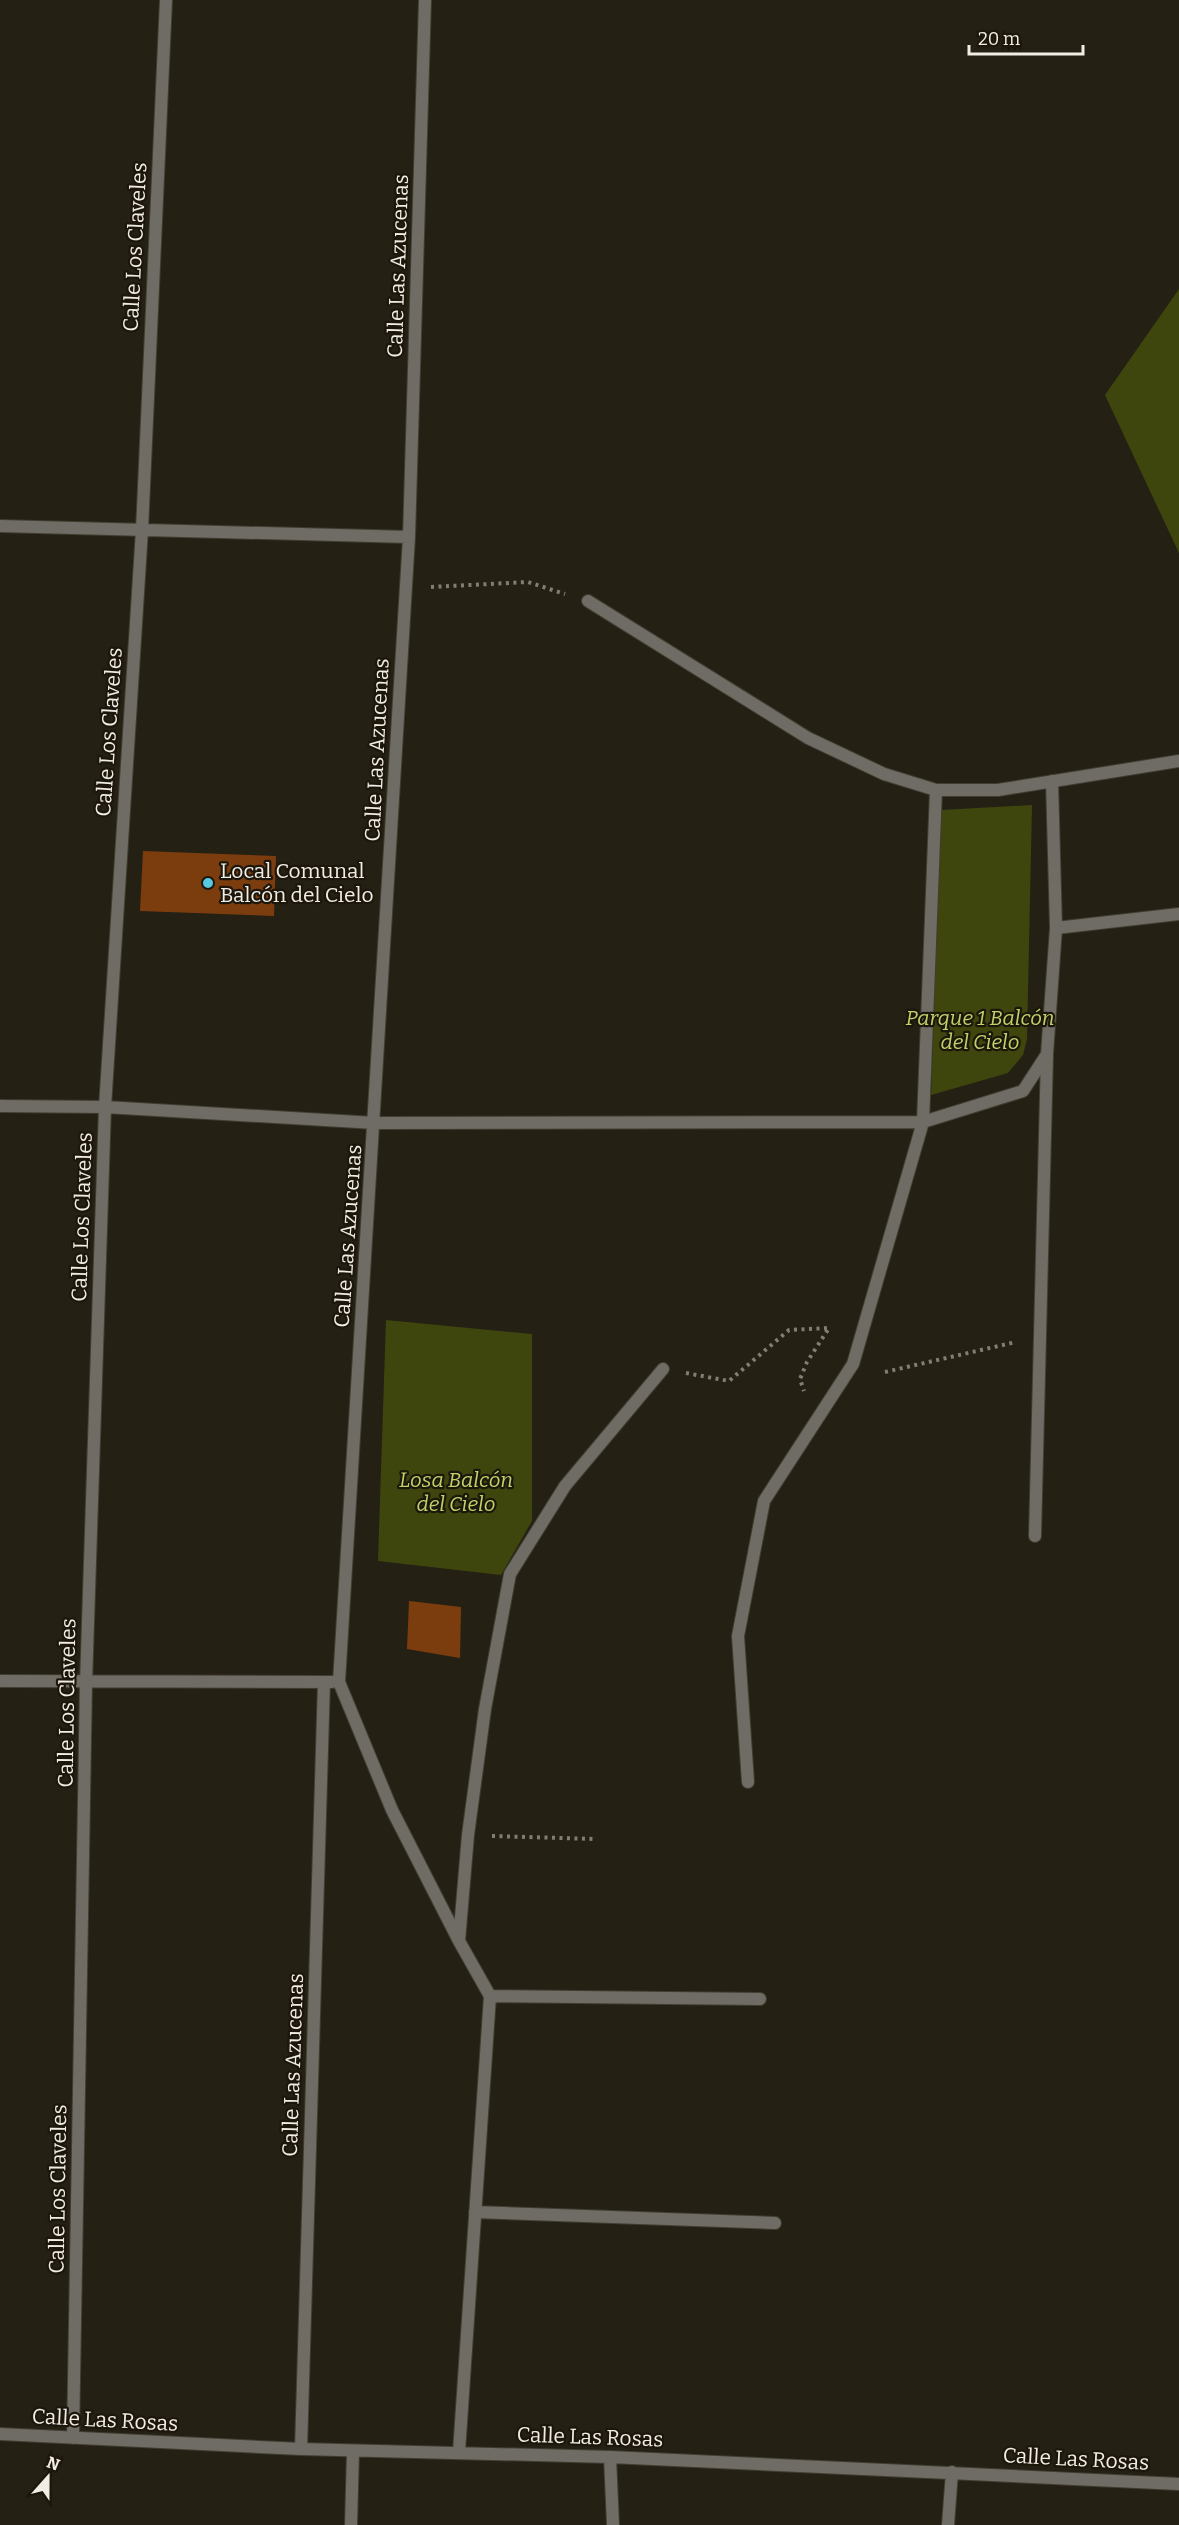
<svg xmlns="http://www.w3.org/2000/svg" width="1179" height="2525" font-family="Bitter,serif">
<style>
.green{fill:#3e460e}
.building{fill:#7c3d0e}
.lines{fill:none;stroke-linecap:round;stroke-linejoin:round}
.street-casing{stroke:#423d31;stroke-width:14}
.path{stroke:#827e74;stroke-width:4;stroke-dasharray:3 4.5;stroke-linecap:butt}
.street{stroke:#6f6c66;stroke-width:12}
.poi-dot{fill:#57c9e2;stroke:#1c160b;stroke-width:2}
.labels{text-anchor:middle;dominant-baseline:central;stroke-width:4.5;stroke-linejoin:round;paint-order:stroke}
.street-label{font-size:21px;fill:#f1ede5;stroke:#1c160b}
.poi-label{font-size:21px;fill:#f1ede5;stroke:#1c160b;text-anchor:start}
.park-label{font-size:21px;font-style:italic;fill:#bfd268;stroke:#1c160b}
</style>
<rect width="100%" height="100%" fill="#252014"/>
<path class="green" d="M1179 289V553L1105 395Z
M1032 805 1027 1039 1023 1055 1008 1073 931 1095 941 810Z
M386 1320 532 1334V1521L501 1575 378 1561Z"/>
<path class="building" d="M143 851 276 856 274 916 140 911Z
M409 1601 461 1607 460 1658 407 1649Z"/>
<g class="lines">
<g class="street-casing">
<path id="street" d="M425 0 409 537 339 1682 392 1810 459 1941
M0 526 409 537
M588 601 808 738 884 774 936 790H998L1179 761
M1056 928 1179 914
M0 1106 105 1107 375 1123 923 1122 1023 1091 1047 1054 1056 928 1052 781
M1035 1536 1047 1055
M0 1681 332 1682
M748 1782 738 1636 764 1501 853 1364 923 1122 936 790
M490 1996 760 1999
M475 2212 775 2223
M0 2434 301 2449 610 2457 1179 2484
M73 2438 86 1683 105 1107 142 530 166 0
M301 2449 324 1682
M459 2452 490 1996 459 1941 468 1835 485 1709 510 1574 565 1486 663 1369
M610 2457 613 2525
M351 2525 353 2451
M948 2525 952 2472"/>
</g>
<path class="path" d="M431 587 528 582 565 594
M885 1372 1016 1342
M686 1373 729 1381 789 1330 829 1328 807 1362 800 1379 804 1391
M492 1836 595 1839"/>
<use href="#street" class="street"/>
</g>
<circle class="poi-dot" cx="208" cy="883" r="6"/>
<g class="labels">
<g class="street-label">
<text transform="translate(135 247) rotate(-87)">Calle Los Claveles</text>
<text transform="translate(398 266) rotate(-88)">Calle Las Azucenas</text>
<text transform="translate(109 732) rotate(-86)">Calle Los Claveles</text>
<text transform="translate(377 750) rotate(-87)">Calle Las Azucenas</text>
<text transform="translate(82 1217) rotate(-88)">Calle Los Claveles</text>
<text transform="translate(348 1236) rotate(-86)">Calle Las Azucenas</text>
<text transform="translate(67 1703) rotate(-89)">Calle Los Claveles</text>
<text transform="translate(293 2065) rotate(-88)">Calle Las Azucenas</text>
<text transform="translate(58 2189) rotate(-89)">Calle Los Claveles</text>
<text transform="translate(105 2420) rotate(3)">Calle Las Rosas</text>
<text transform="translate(590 2437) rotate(2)">Calle Las Rosas</text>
<text transform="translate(1076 2459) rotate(3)">Calle Las Rosas</text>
</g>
<g class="poi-label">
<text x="220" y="871">Local Comunal<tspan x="220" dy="24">Balcón del Cielo</tspan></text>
</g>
<g class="park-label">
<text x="980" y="1018">Parque 1 Balcón<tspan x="980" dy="24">del Cielo</tspan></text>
<text x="456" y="1480">Losa Balcón<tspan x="456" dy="24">del Cielo</tspan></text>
</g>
</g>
<g transform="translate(48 2477) rotate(21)" stroke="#1c160b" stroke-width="4.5" paint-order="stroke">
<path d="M0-4.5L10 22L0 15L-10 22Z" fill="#f1ede5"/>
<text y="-9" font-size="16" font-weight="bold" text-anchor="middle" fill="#f1ede5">N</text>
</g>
<path d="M969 45v9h114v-9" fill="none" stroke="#f1ede5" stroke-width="3"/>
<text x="978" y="45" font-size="18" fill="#f1ede5" stroke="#1c160b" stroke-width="4.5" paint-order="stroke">20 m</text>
</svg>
